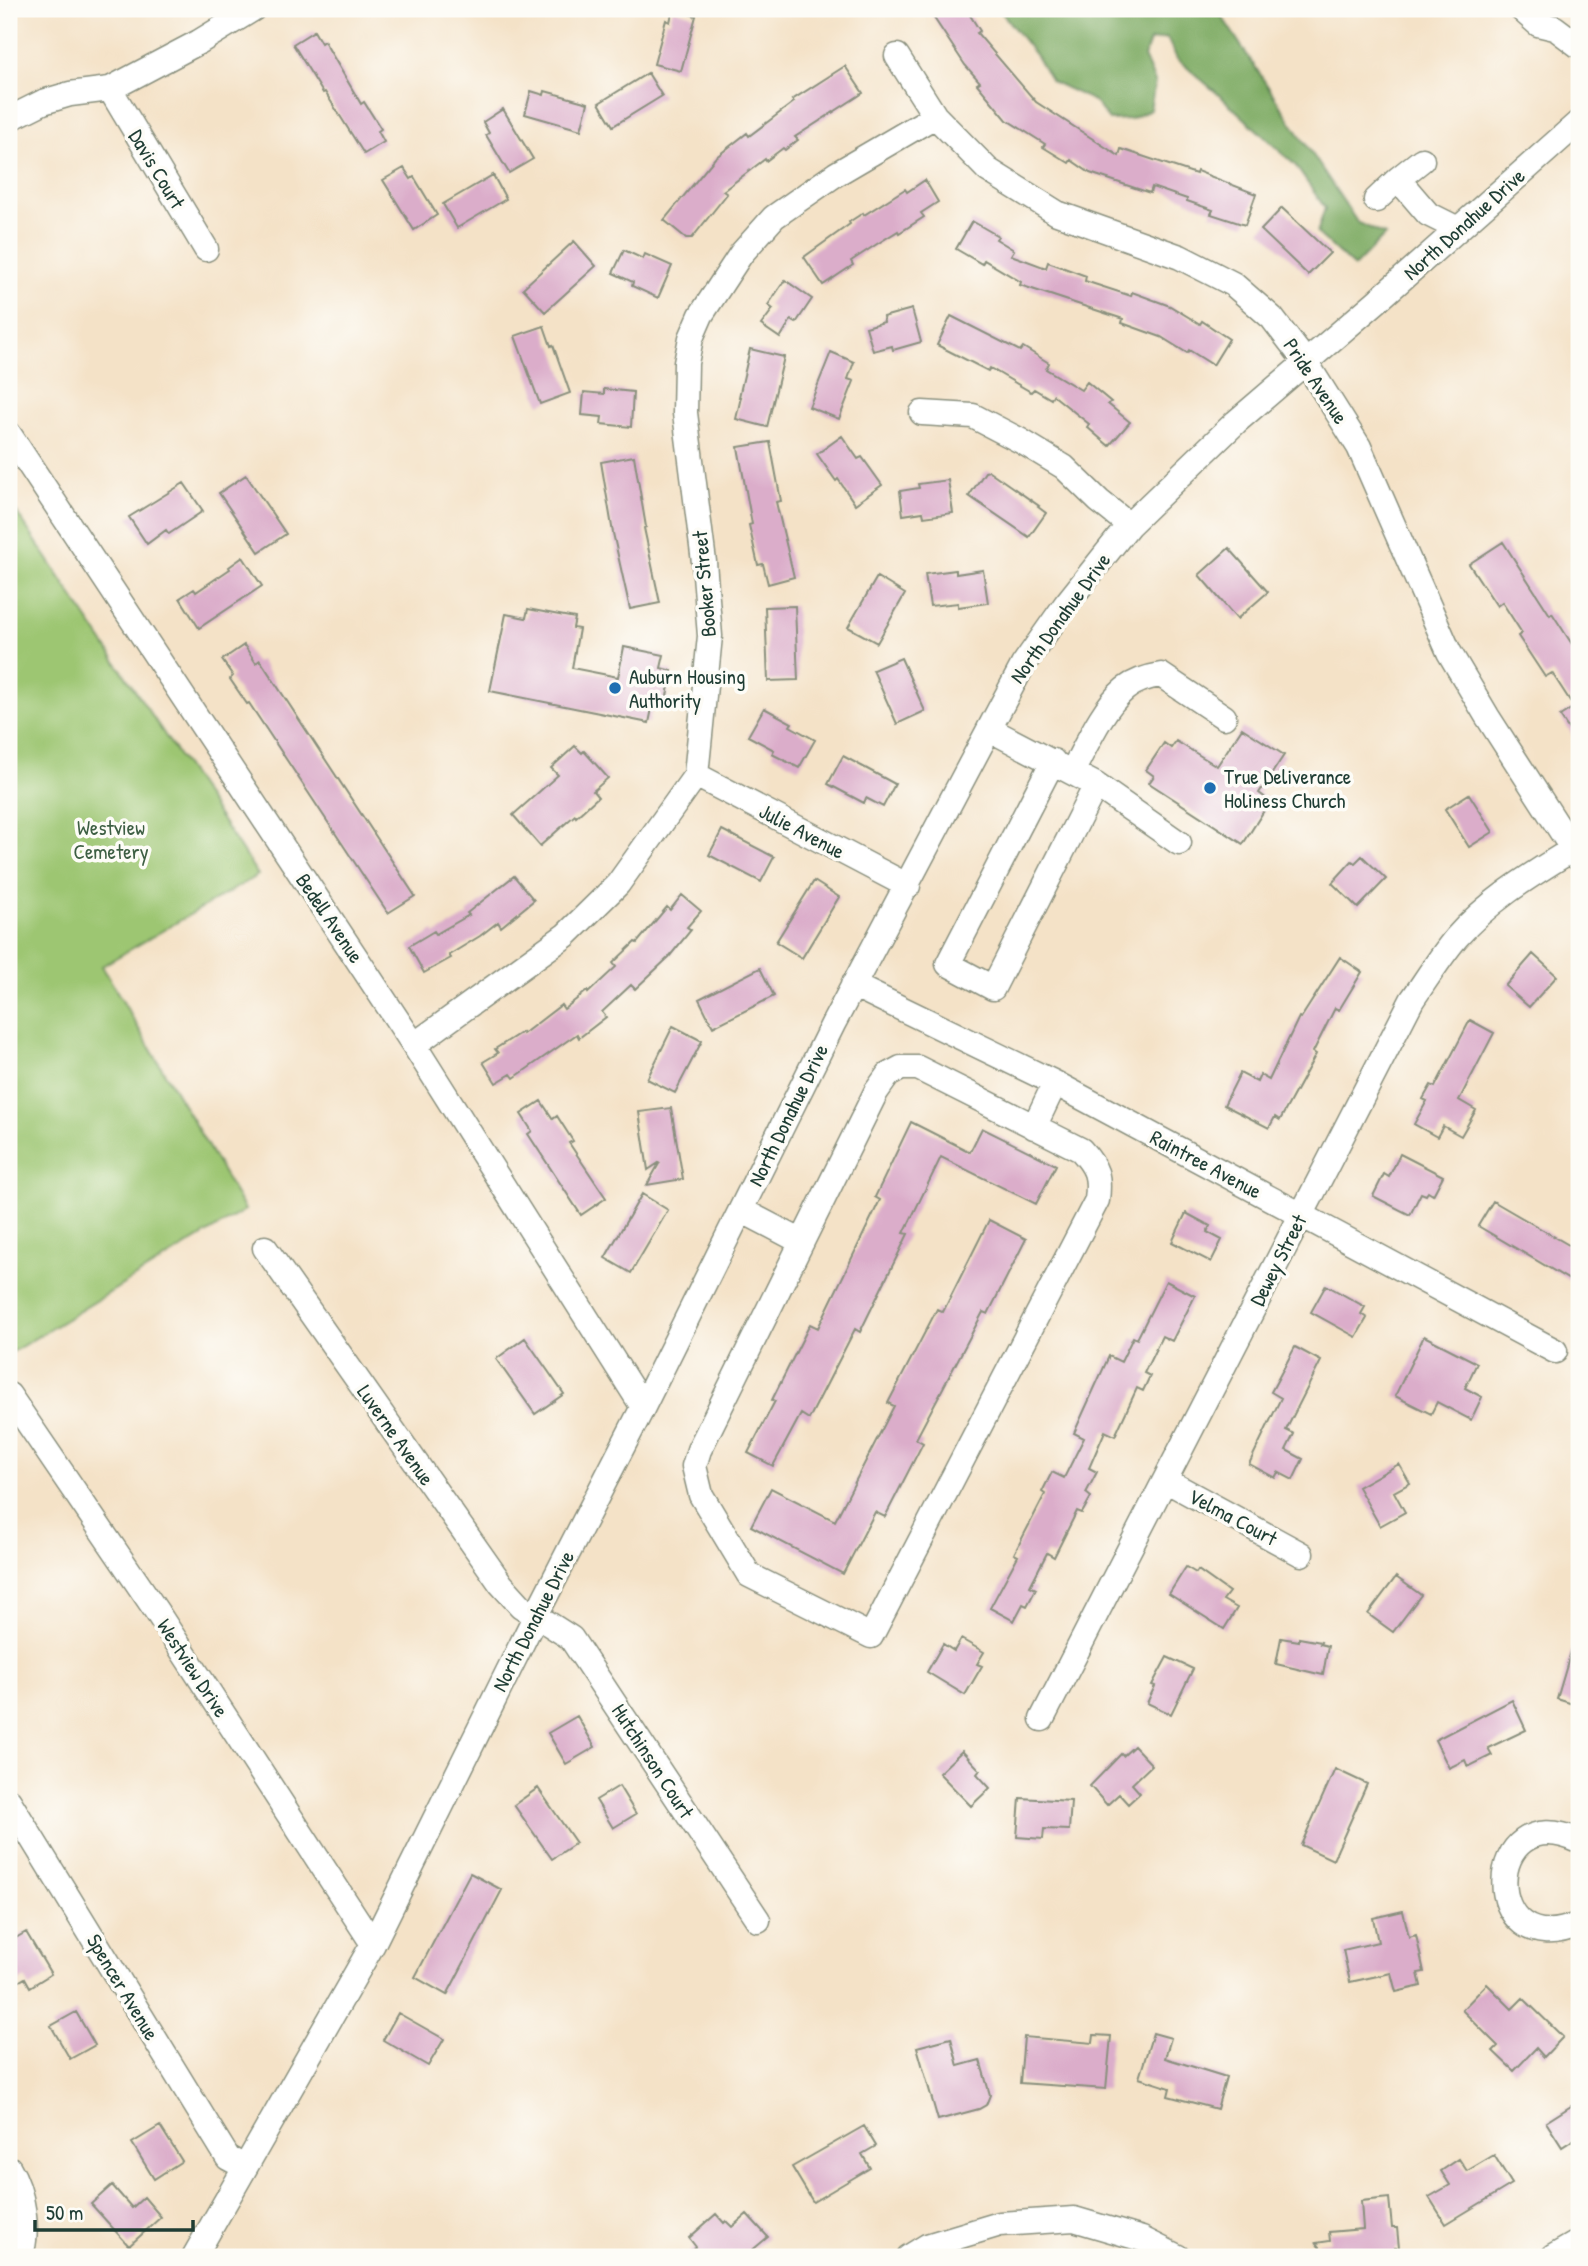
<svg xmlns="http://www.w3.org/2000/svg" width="1588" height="2266" font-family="'Patrick Hand',sans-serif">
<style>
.green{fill:#9dc672;stroke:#5e8253;stroke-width:2}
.forest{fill:#7eab64;stroke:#4e744c;stroke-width:2}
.building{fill:#dbadca}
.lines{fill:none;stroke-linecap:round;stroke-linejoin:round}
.minor-casing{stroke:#8a907e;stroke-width:27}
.minor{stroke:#fff;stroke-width:24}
.poi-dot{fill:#1f6fb2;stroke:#fdfcf7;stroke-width:2.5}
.labels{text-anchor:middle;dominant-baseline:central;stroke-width:7;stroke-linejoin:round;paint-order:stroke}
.street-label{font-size:21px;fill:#1f3d34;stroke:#fdfcf7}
.poi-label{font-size:21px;fill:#1f3d34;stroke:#fdfcf7;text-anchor:start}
.park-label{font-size:21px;fill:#3e5f44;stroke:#fdfcf7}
</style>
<rect width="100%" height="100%" fill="#fdfcf7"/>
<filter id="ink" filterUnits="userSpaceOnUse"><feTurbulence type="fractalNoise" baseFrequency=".0143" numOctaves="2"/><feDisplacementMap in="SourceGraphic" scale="14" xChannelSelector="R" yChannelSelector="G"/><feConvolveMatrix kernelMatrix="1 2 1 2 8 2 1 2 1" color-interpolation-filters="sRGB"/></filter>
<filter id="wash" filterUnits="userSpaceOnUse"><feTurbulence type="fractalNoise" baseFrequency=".00686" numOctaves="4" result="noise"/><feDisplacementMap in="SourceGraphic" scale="28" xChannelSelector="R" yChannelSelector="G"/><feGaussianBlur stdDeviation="1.57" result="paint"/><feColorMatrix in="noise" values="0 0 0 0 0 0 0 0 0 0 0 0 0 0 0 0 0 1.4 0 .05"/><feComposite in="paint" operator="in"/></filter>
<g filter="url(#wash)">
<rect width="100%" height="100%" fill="#f4e2c7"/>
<path class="green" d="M9 501 258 875 102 966 245 1210 9 1354Z"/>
<path class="forest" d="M999 9H1217L1357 222 1385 235 1354 267 1317 233 1325 208 1295 165 1217 93 1177 59 1167 38 1150 41 1144 57 1155 82 1150 110 1131 119 1109 120 1094 101 1051 81 1036 56Z"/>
<g id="blocks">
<path class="building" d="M673 9 696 16 681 71 654 64 666 20 670 22Z
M928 9H966L980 31 977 33 1036 102 1119 156 1121 149 1196 174 1197 171 1256 194 1245 225 1211 214 1213 210 1187 201V199L1152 187 1150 193 1090 173 1071 160 1069 163 1043 147 1045 144 1007 120 977 84 980 82 965 65Z
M314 31 321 43 324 41 361 104 364 102 381 129 378 131 384 142 364 154 325 92 323 93 293 44Z
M845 66 863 93 795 137 798 140 785 150 783 148 766 161 765 159 723 191 727 194 692 238H686L664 220 715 158 747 133 749 136 794 102 792 100Z
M648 73 662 96 613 126 599 103Z
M531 91 544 95 545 91 588 103 581 130 525 114Z
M503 109 533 159 509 173 486 135 489 133 483 122Z
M404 168 411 179 414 177 437 215 414 230 383 180Z
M493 175 506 199 457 228 443 204Z
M925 180 938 202 921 213 924 217 899 233 898 231 877 244 851 261 853 265 823 285 804 257 850 224 849 222 863 213 864 215 905 189 907 192Z
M1282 208 1330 253 1308 275 1261 230Z
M972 221 998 236 996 239 1014 250 1011 255 1046 268 1048 262 1086 276 1085 281 1131 296 1132 292 1170 306 1200 324 1202 321 1229 339 1213 365 1189 350 1187 353 1161 337 1122 323 1123 319 1020 285 1021 282 984 260 982 264 956 249Z
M574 241 596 266 545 312 523 288Z
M624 250 643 259 645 254 672 266 658 298 632 286 633 282 613 273Z
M785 280 812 299 796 323 791 320 780 338 761 325 773 309 768 305Z
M912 309 921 342 893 350 892 346 873 351 866 327 884 322 883 317Z
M951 316 1020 351 1023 347 1049 363 1046 369 1081 390 1087 382 1111 402 1108 404 1130 422 1109 446 1087 427 1089 424 1053 395 1051 399 1034 389 1031 392 990 368 988 371 937 345Z
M544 326 551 346 553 345 570 393 540 404 515 336Z
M750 349 784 357 767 427 736 419 741 397H739Z
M831 352 854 362 848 379 854 381 839 419 809 407Z
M604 389 633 392 631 427 601 424 602 417 582 415 584 392 604 394Z
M842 436 858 459 862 457 882 485 855 504 838 479 836 481 817 454Z
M770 442 781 501 776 502 794 577 768 584 763 564 758 565 749 525 752 524 738 447Z
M634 456 646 527 644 528 660 603 630 609 613 533 601 462Z
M989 471 1039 506 1038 507 1046 513 1029 537 969 496 985 472Z
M246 475 286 534 259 552 219 493Z
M948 480 953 513 924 517 923 512 903 515 900 491 919 488 918 484Z
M184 483 203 511 169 534 166 530 147 544 129 517Z
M1503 542 1550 615 1552 613 1579 655V745L1560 716 1574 707 1552 673 1545 677 1518 636 1522 633 1502 602 1497 606 1469 564Z
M1229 548 1268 592 1237 619 1199 575Z
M243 557 262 586 199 628 180 598 194 589 196 592 230 569 229 567Z
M956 570V574L983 570 988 603 958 607V603L930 606 925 574Z
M877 577 905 594 877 643 848 627Z
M795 606 798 680 768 681 765 607Z
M528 609 575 618 573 628 579 629 572 668 618 677 624 647 664 655 661 668 672 671 666 701 654 699 649 723 490 691 506 614 526 618Z
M244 645 256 663 260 660 415 896 388 913 249 703 247 704 230 679 233 676 222 660Z
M901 658 925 711 897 724 873 670Z
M764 708 792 723 790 726 815 740 799 768 772 754 774 750 748 736Z
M1242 728 1284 755 1259 793 1270 801 1243 844 1149 783 1154 776 1146 770 1164 743 1171 748 1176 741 1217 766Z
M575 746 582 753 584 751 608 778 593 791 598 797 576 817 575 815 540 846 513 815 558 775 551 768Z
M843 756 895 784 883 807 866 798 864 803 828 784Z
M1469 794 1493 832 1469 847 1445 809Z
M722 830 774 857 761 882 709 855Z
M1362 856 1386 879 1358 908 1332 883 1352 861 1355 863Z
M514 876 534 900 501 927 498 922 480 936 449 955 451 958 424 973 409 946 434 931 436 934 469 915 467 913Z
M814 881 839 897 802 958 776 942Z
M682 895 701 911 687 927 691 930 669 957 635 989 631 985 602 1012 606 1017 579 1038 577 1034 514 1078 511 1074 496 1083 483 1062 498 1053 495 1049 522 1032 523 1034 561 1005 564 1009 587 991 588 993 616 967 613 963 635 942 637 943 667 907 670 910Z
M1533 954 1557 976 1529 1007 1505 986Z
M1340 957 1362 972 1339 1010 1335 1008 1313 1052 1316 1054 1280 1120 1275 1117 1269 1128 1224 1105 1240 1073 1257 1082 1260 1075 1269 1080 1299 1017 1301 1018Z
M760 968 774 996 713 1027 699 999Z
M1470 1020 1494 1033 1459 1100 1476 1110 1461 1136 1443 1126 1437 1137 1414 1124 1427 1101 1423 1099 1431 1085 1435 1087Z
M673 1026 702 1041 675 1093 647 1079Z
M541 1101 553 1119 557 1116 573 1141 569 1143 606 1198 581 1215 528 1134 532 1131 521 1114Z
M671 1108 683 1179 647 1185 660 1162 648 1170 639 1112Z
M911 1122 970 1152 982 1128 1056 1165 1036 1204 941 1157 904 1233 908 1234 860 1332 855 1329 809 1419 801 1414 773 1466 748 1453 775 1401 772 1400 810 1324 818 1328 880 1200 875 1197Z
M1400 1154 1443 1176 1433 1195 1428 1192 1426 1195 1421 1193 1410 1215 1373 1196 1384 1174 1389 1177Z
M642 1194 668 1210 631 1273 605 1258Z
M1493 1201 1579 1251V1271L1573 1282 1478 1226Z
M1186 1213 1210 1226 1207 1232 1222 1240 1211 1262 1172 1242Z
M989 1220 1026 1239 988 1314 983 1312 916 1439 923 1443 885 1517 875 1512 843 1574 751 1526 771 1488 835 1521 894 1406 888 1403 937 1309 943 1312Z
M1166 1281 1195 1296 1172 1341 1162 1336 1144 1373 1150 1376 1143 1391 1137 1388 1115 1436 1105 1431 1089 1468 1097 1472 1086 1493 1091 1497 1082 1513 1077 1511 1054 1557 1047 1553 1030 1586 1036 1589 1027 1606 1023 1604 1014 1621 990 1608 1018 1556 1014 1554 1045 1494 1042 1492 1052 1472 1064 1478 1084 1438 1074 1433 1109 1356 1121 1362 1133 1337 1137 1339Z
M1326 1285 1365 1307 1361 1314 1367 1318 1356 1337 1311 1312Z
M1424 1336 1477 1363 1465 1388 1482 1397 1471 1420 1437 1402 1431 1414 1395 1396Z
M525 1338 564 1394 535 1414 496 1359Z
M1295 1347 1321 1361 1286 1430 1294 1434 1286 1450 1303 1459 1293 1480 1278 1472 1275 1478 1249 1464 1281 1398 1271 1392Z
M1399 1464 1410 1483 1394 1492 1405 1512 1380 1526 1358 1487Z
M1186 1567 1196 1573 1198 1570 1229 1592 1223 1600 1237 1608 1224 1629 1169 1594Z
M1396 1577 1421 1595 1393 1632 1368 1614Z
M1281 1638 1299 1641V1638L1321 1642 1320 1644 1328 1646 1323 1675 1276 1664Z
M1575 1638H1579V1706L1557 1699Z
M961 1639 984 1652 977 1664 982 1666 965 1695 927 1672 943 1644 954 1651Z
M1167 1657 1193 1669 1171 1714 1147 1703 1155 1686 1152 1685Z
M1512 1700 1526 1730 1488 1748 1492 1755 1468 1767 1465 1760 1449 1768 1435 1740Z
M577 1716 595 1747 566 1764 548 1733Z
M1134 1746 1152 1765 1132 1784 1140 1793 1128 1804 1119 1794 1107 1805 1090 1786 1121 1754 1123 1756Z
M962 1751 980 1770 977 1774 990 1788 971 1806 939 1773Z
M1335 1769 1367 1784 1333 1860 1301 1845Z
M619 1786 636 1814 613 1828 596 1800Z
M538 1788 576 1843 552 1859 514 1805Z
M1020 1798 1071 1801 1069 1830 1044 1829 1043 1839 1017 1837Z
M470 1873 502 1890 447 1995 415 1977Z
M1403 1911 1409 1937 1416 1935 1424 1972 1418 1973 1421 1986 1396 1992 1391 1973 1350 1982 1343 1950 1378 1942 1373 1918Z
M26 1932 51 1974 30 1987 25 1978 15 1984 9 1975V1942Z
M1487 1984 1512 2009 1523 1998 1563 2037 1544 2057 1536 2048 1514 2071 1493 2051 1498 2046 1462 2010Z
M76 2012 95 2045 70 2059 51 2026Z
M398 2013 444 2039 428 2066 383 2040Z
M1153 2033 1171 2038 1165 2058 1226 2077 1217 2109 1168 2096 1170 2088 1139 2078Z
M1094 2035 1111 2036 1106 2089 1020 2083 1024 2037 1093 2043Z
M951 2038 958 2066 980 2060 990 2095 986 2105 979 2109 938 2120 917 2047Z
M1579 2101V2136L1562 2147 1546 2122Z
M160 2126 182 2161 154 2179 132 2143Z
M864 2126 876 2146 862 2154 870 2168 813 2202 792 2167Z
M1494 2155 1512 2184 1446 2224 1429 2197 1450 2185 1441 2171 1459 2159 1467 2171Z
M112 2185 132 2208 144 2197 161 2217 129 2246 91 2204Z
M1389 2198 1392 2228H1397L1399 2248H1395V2255L1327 2257 1316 2243 1330 2241 1329 2232 1363 2229 1361 2201Z
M716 2214 724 2223 726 2221 732 2227 747 2214 768 2237 750 2252H746L740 2257H684L696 2247 689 2238Z"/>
</g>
</g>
<g filter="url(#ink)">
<use href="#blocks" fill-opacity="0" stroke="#8a907e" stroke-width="2"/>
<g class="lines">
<g class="minor-casing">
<path id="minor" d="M1521 9 1538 24 1555 28 1579 46
M897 56 935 116 988 170 1057 213 1180 257 1233 284 1272 318 1305 361 1359 447 1449 652 1487 716 1579 859
M110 89 206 249
M9 119 43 102 70 94 110 89 199 42 253 9
M1422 160 1398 179 1428 214 1458 229
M1376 200 1398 179
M922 413 973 416 1021 441 1064 467 1099 501 1129 525
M9 434 414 1045 643 1407
M989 729 1096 785 1179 843
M1053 761 948 964 993 988 1096 785
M1072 772C1086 746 1102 708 1125 689 1136 680 1148 677 1161 675L1224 717
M696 775 908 886
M853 985 1055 1083 1555 1351
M414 1045 566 935 618 884 696 775 710 636 704 562 685 413 686 363 691 338 701 315 741 254 774 217 836 174 935 116
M901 1068H918L1081 1150C1097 1168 1100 1176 1097 1200L871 1636 749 1575 701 1495 694 1466 699 1450 876 1092 888 1075Z
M1034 1127 1055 1083
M741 1210 802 1242
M265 1248 501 1584 521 1606 571 1638 758 1920
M9 1395 157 1612 373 1944
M1165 1480 1301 1554
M1042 1719 1412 1000C1426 980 1440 957 1456 938 1489 900 1531 875 1573 849
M9 1801 228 2158 245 2167
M1579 1841C1481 1795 1478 1968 1579 1924
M9 2168C23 2191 30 2231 20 2257
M194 2257 373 1944 536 1615 643 1407 833 1024 1023 665 1066 604 1129 525 1236 422 1376 302 1579 122
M909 2257 927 2246 1000 2224 1074 2219 1142 2239 1178 2257
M1553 2257 1579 2242"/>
</g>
<use href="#minor" class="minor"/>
</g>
</g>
<g class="poi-dot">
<circle cx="615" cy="688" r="7"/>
<circle cx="1210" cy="788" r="7"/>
</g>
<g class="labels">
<g class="street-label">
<text transform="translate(157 169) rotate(59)">Davis Court</text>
<text transform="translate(1464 224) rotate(-42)">North Donahue Drive</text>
<text transform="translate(1316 381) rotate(56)">Pride Avenue</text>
<text transform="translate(704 584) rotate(-95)">Booker Street</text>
<text transform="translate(1060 618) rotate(-54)">North Donahue Drive</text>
<text transform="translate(802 831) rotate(28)">Julie Avenue</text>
<text transform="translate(330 918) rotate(56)">Bedell Avenue</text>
<text transform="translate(788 1115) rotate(-64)">North Donahue Drive</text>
<text transform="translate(1206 1164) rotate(28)">Raintree Avenue</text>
<text transform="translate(1278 1260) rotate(-63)">Dewey Street</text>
<text transform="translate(396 1435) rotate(55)">Luverne Avenue</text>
<text transform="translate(1233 1517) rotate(28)">Velma Court</text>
<text transform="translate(533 1621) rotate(-63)">North Donahue Drive</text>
<text transform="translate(193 1668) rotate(57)">Westview Drive</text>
<text transform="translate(653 1761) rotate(57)">Hutchinson Court</text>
<text transform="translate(123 1987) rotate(59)">Spencer Avenue</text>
</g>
<g class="poi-label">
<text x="629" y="676">Auburn Housing<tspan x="629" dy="24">Authority</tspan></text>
<text x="1224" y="776">True Deliverance<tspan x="1224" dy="24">Holiness Church</tspan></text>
</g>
<g class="park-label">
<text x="111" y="827">Westview<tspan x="111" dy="24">Cemetery</tspan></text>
</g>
</g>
<rect width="1588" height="2266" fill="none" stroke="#fdfcf7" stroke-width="35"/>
<path d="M35 2220v10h158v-10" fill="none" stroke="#1f3d34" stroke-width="3.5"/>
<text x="46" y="2220" font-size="21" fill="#1f3d34" stroke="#fdfcf7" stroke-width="5" paint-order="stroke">50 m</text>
</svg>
